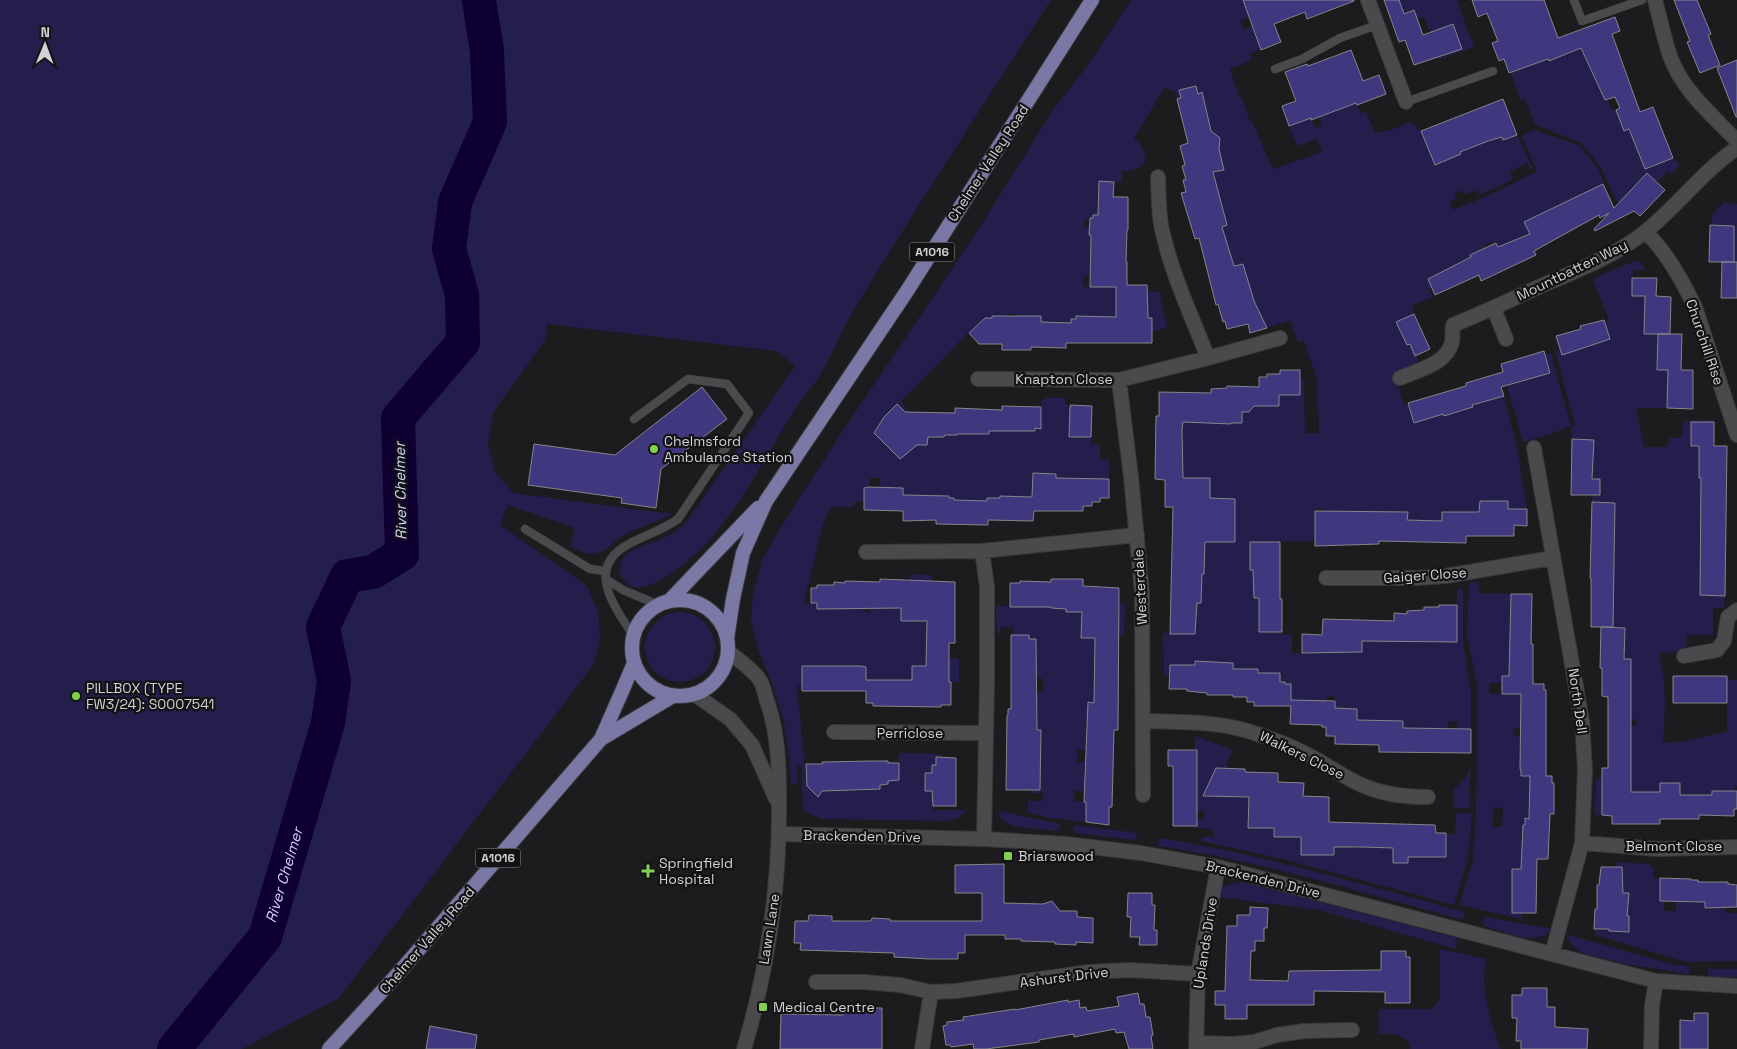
<svg xmlns="http://www.w3.org/2000/svg" width="1737" height="1049" font-family="'Space Grotesk',sans-serif">
<style>
.green{fill:#231e4b;fill-rule:evenodd}
.lines{fill:none;stroke-linecap:round;stroke-linejoin:round}
.river{stroke:#0e0132;stroke-width:34}
.building{fill:#40387e;stroke:#858588}
.service-casing{stroke:#38383a;stroke-width:9}
.minor-casing{stroke:#38383a;stroke-width:16}
.tertiary-casing{stroke:#38383a;stroke-width:16}
.primary-casing{stroke:#38383a;stroke-width:16}
.service{stroke:#4a4a4d;stroke-width:8}
.minor{stroke:#4a4a4d;stroke-width:14}
.tertiary{stroke:#4a4a4d;stroke-width:14}
.primary{stroke:#7a78a5;stroke-width:14}
.poi-dot{fill:#83d04f;stroke:#131315;stroke-width:2}
.labels{text-anchor:middle;dominant-baseline:central;stroke-width:4.5;stroke-linejoin:round;paint-order:stroke}
.shield{fill:#131315;stroke:#99999b;stroke-width:1}
.shield-label{font-size:12px;font-weight:bold;fill:#d2d2d4}
.street-label{font-size:14px;fill:#d2d2d4;stroke:#131315}
.poi-label{font-size:14px;fill:#d2d2d4;stroke:#131315;text-anchor:start}
.water-label{font-size:15px;font-style:italic;fill:#d1d2fc;stroke:#131315}
</style>
<rect width="100%" height="100%" fill="#1c1c1f"/>
<path class="green" d="M0 0H1051C985 102 918 205 854 309 842 329 834 352 821 373 813 387 801 399 792 414 767 455 744 500 712 537 700 552 645 603 626 583 623 580 621 576 620 572 617 551 644 546 658 540 668 536 676 531 684 525L795 366 776 351 547 324 545 340 493 413 488 445 495 472 513 493 672 514C656 523 637 527 621 537 612 542 608 552 596 553 586 555 579 551 570 546L575 528 508 505 500 525 586 585 598 610 600 639 594 664 339 998 242 1049H0Z
M1131 0H1243L1250 16 1240 21 1244 29 1252 26 1261 49 1249 54 1252 60 1230 69 1240 98H1242L1250 121H1252L1273 169 1322 152 1317 139 1297 146 1289 126 1311 118 1315 128 1322 126 1319 117 1356 103 1360 113 1366 111 1375 133 1394 129 1410 122 1421 131 1435 165 1448 160 1445 151 1473 141 1475 146 1486 142V135L1489 142 1499 138V131L1503 140 1517 135 1533 169 1531 170 1527 163 1510 172 1513 179 1504 184 1479 195 1477 190 1465 195 1463 190 1454 194 1456 199 1450 202 1453 210 1492 194 1536 172V168L1521 136 1534 130 1579 145 1598 168 1606 190 1590 199 1524 222 1533 240 1529 239 1527 235 1498 247 1495 241 1484 246 1487 253 1485 255 1482 249 1470 255 1476 270 1449 268 1428 279 1432 287 1429 289 1433 297 1412 305 1414 314 1397 322 1407 345 1409 344 1419 362 1394 373 1404 405 1408 404 1414 423 1443 414 1445 416 1473 407 1472 405 1504 396 1517 447 1527 509H1515L1508 513V501H1480L1479 518 1473 512H1442V521L1407 520V512L1379 534V511H1347L1325 518V509H1315V537H1313V541L1251 542 1258 569 1254 584V598H1259V631L1282 632V635H1292V653L1361 652 1362 639H1367L1368 641 1406 640V642H1414V635L1456 642 1457 590 1463 589V640L1471 693V729H1457V721H1449L1448 729H1403V721H1394L1379 733V720H1357V709L1339 708 1335 719V697L1327 696V700H1298L1291 702V685L1285 684 1284 682H1280L1279 673H1270V681H1258V669H1248L1247 672 1233 671V663L1195 661V666L1170 665V675H1164L1163 633 1195 634 1196 628 1197 603H1201V595H1198L1197 574H1204L1202 542H1235L1183 480V459H1156L1159 428H1183V407L1186 393H1211V422L1230 424 1231 423H1242V412L1259 399 1267 406H1279V395L1300 379H1304L1305 433H1319L1317 379 1304 341 1298 342 1290 320 1267 328 1264 319 1255 321 1242 264 1234 266 1220 227 1227 225 1219 197 1208 181 1215 179 1213 172 1224 170 1211 131 1202 93 1198 94 1179 90 1181 98 1177 99 1175 92 1165 87 1134 138C1152 154 1148 171 1122 171V182L1099 181 1098 198 1124 214 1093 216V218L1085 219 1084 227H1089V235H1094L1090 240V276H1083V287H1116L1117 291 1159 292 1167 328 1152 331 1076 319H1071V323L1041 322V316H1036L1015 322V314H1006V316H992V318L985 323H979L974 327 901 401 909 412V424L916 445H927L928 437H944L945 435H957V434H989V431L1040 429 1041 401 1046 398H1065L1066 405H1070L1069 437H1091V445H1100V459H1109V479H1056V474H1044L1033 497 1000 496V498H987V501L954 500V498H949L948 496 903 495V488L880 487V478H870L869 488 864 489V501H857L853 507H831L823 525 804 603H817V609L863 608 864 612H870V608H899L909 595 910 574 932 575 927 619V649L949 660V658L959 659V682L918 681V666H912V680L866 681V668L861 666H803L802 685 797 686 807 789H813L820 794 822 789 827 791H837V789L862 790 880 785 888 784V761H891V780H898L899 753 942 754V757L936 758V765H932V773H923L925 791H932L933 810H967L960 817 948 821 822 819 803 811 801 765H797V784H791L789 756 784 721 772 684 759 651 751 623 753 592 763 559 779 530 840 435 976 233 1053 110 1091 61ZM897 404 907 414 906 454 900 459 874 433 884 417ZM1216 498 1235 499V517H1216Z
M1399 0H1457L1474 47 1439 60V58L1462 49 1453 25 1430 33 1424 17 1417 19 1414 10 1394 18Z
M1537 38 1547 62 1607 38 1608 40 1615 41 1584 54 1588 65 1600 61 1590 67 1592 74 1597 75 1604 100 1607 99 1612 111 1637 103 1642 111 1620 120 1638 126 1677 162 1680 165 1672 174 1668 171 1657 182 1647 173 1622 200 1617 202 1600 166 1582 143 1535 125 1525 99 1521 101 1511 73 1532 64Z
M1724 202 1737 204V262H1734V226L1712 225V215Z
M1639 261 1641 262 1642 265 1644 266V270H1633L1632 296H1645L1644 333 1658 334 1657 369 1668 370 1667 408H1636L1644 447H1668L1669 438H1682L1683 421 1713 420V422H1701L1699 446V478H1703L1701 484 1700 595 1725 596 1724 608H1713V635H1687L1686 652 1659 653C1667 683 1665 712 1663 742 1684 744 1706 735 1727 732V678H1729V680H1737V786H1735V791H1712V811H1699V795H1680V783H1660V792H1643L1602 798V815H1595L1596 781 1602 776 1619 777V769H1631V726H1636V719H1631V659H1624L1625 628 1613 627 1615 503 1592 502 1594 440 1572 439 1571 426 1551 434 1523 442 1507 386 1550 373 1545 354 1551 353 1571 426 1575 425 1555 351 1560 350 1562 355 1610 339 1605 322 1609 320 1593 279 1626 264Z
M1478 582 1479 593 1511 594 1509 676H1502V683H1489V693L1521 694 1522 728H1514L1513 736H1521V776H1531L1543 819 1525 818V825H1523L1522 858 1534 869H1512V912L1521 913V919L1459 905 1473 860 1476 810 1478 689 1467 636 1469 583ZM1493 807 1503 808 1502 827H1493Z
M1119 604H1125L1124 636 1104 635 1095 703H1088V712L1095 719H1086V728L1095 729 1087 750H1077V762L1110 763V764H1084V775H1087L1109 792 1074 791V801L1086 802V822L1049 818 1028 812V801H1043V793H1030L1032 786 1029 754 1041 753V731L1030 730 1037 691H1043V679L1034 677 1029 635H1013V627H1001L1000 634 997 633 996 606 1035 607 1051 605 1052 608H1062L1066 605V611L1119 615Z
M645 647a35 35 0 1 1 70 0a35 35 0 1 1-70 0Z
M1195 736 1233 750 1227 763V769L1229 770V797H1251L1329 822H1339L1338 836H1344V847L1363 848V825H1365V847L1391 848V827H1394L1393 863H1408V857L1446 834H1455L1456 813H1472L1468 859 1454 905 1283 859 1201 841 1202 837H1213V829L1195 828 1196 819H1204V811H1195L1197 750H1195Z
M1470 767V808H1454V789L1466 777Z
M997 811 1060 824 1059 831 1016 827 1002 820Z
M1074 825 1137 833 1136 840 1074 833Z
M1159 838C1262 854 1363 885 1465 912L1463 920C1362 893 1262 861 1158 846Z
M1616 862 1649 864 1653 868V878L1660 879V900L1664 901V911H1676V901L1691 902 1705 885V907L1725 908V913H1737V961L1686 962 1596 935 1594 929H1609V931H1629V917L1620 916 1629 893H1623L1622 868 1616 867Z
M1243 882 1457 938 1456 949 1319 910 1218 897 1217 892C1225 884 1233 883 1243 882Z
M1485 917 1551 929C1536 949 1502 931 1483 925Z
M1566 934 1674 965 1689 966V974L1620 963 1580 952 1569 942Z
M1440 949 1486 959C1480 989 1490 1021 1501 1049H1410C1409 1033 1390 1034 1378 1034L1379 1009H1429L1435 1006 1440 999Z
M1708 969H1737V977H1708Z"/>
<g class="lines">
<path class="river" id="s1" d="M174 1049 265 937 328 723 334 681 323 627 347 576 373 572 402 554 398 418 463 342 462 295 449 249 455 202 490 122 487 51 479 0"/>
</g>
<path class="building" d="M1243 0H1354V1L1307 19 1305 12 1274 24 1281 42 1261 50Z
M1384 0H1399L1404 14 1414 10 1423 35 1453 24 1462 49 1414 65 1405 40 1399 42Z
M1472 0H1544L1558 38 1615 17 1620 31 1612 34 1640 112 1653 107 1673 158 1645 169 1629 129 1624 131 1616 110 1620 108 1615 97 1605 100 1581 48 1549 61 1548 59 1509 73 1504 59 1499 61 1492 43 1498 41 1487 13 1478 17Z
M1674 0H1697L1711 34 1708 35 1720 65 1700 73 1687 42 1690 41Z
M1351 50 1363 81 1379 75 1386 94 1357 105 1356 103 1311 120V118L1289 126 1282 106 1296 101 1285 72 1307 64 1308 66Z
M1737 60V117H1736L1717 68Z
M1196 86 1198 94 1202 92 1211 131 1220 138 1219 149 1224 170 1213 172 1227 225 1222 227 1234 266 1243 264 1254 301 1267 328 1250 333 1248 324 1227 329 1225 321 1223 322 1218 304 1216 305 1199 238 1195 239 1181 193 1186 192 1183 180H1186L1182 166 1185 165 1180 146 1188 143 1177 99 1181 98 1179 90Z
M1503 99 1517 135 1503 140 1502 137 1488 141 1460 152 1461 154 1435 165 1421 131Z
M1647 173 1665 190 1640 216 1634 211 1595 231 1594 229 1609 213 1600 218 1599 215 1534 251 1536 255 1481 281 1479 275 1435 295 1428 279 1471 257 1470 255 1496 243 1498 247 1530 234 1524 222 1603 184 1614 208Z
M1099 181 1114 182 1113 197H1128V230H1127L1126 262H1127V285H1147L1148 318H1152V343H1066V348L1031 347V350H1002V344H979L969 333 985 318H992V316H1041V322L1071 323V319H1076V316L1116 317V287H1090L1091 235H1089L1090 218H1093V215H1098Z
M1710 225 1734 226V262H1709Z
M1722 262H1737V298H1721Z
M1632 278H1657L1656 296 1671 297 1670 334H1644L1645 296H1632Z
M1414 314 1430 349 1415 356 1410 344 1407 345 1396 322Z
M1604 320 1610 339 1562 355 1556 336 1581 329 1580 326Z
M1658 334H1682L1681 370H1693V409L1667 408 1668 370H1657Z
M1544 351 1550 373 1501 387 1504 396 1472 405 1473 407 1444 416 1443 414 1414 423 1408 403 1466 386V383L1503 372 1501 364Z
M1280 370H1300V395H1279V406H1254L1249 412H1242V423H1231V424L1183 422 1182 429 1183 478H1210V498L1235 499V542H1205L1204 574H1202L1201 603H1197L1195 634H1170L1173 507H1165V480L1155 479 1156 416H1159V392L1211 393V389L1227 388V386L1259 387V377H1267V374H1280Z
M702 387 727 419 661 469 656 508 621 503 622 498 528 485 534 444 615 455Z
M897 404 905 412 955 413V408L1002 410V406L1041 407V429L1035 428V431H989V434H957V435H945L944 437H928L927 445H917L900 459 874 433 884 417Z
M1070 405 1092 406 1091 437H1069L1070 407H1071Z
M1691 422H1714V446H1727L1725 596 1700 595 1701 478H1699V446H1691Z
M1572 439 1594 440 1592 479H1600V495H1571Z
M1033 473 1056 474V478L1109 479V498H1100V502H1092V506H1083V511H1034L1033 521 988 520V525L936 524V520L903 521V511L864 510V488L869 487 903 488V495L949 496V498H954V500L987 501V498H1000V496L1032 497Z
M1480 501H1508V509H1527V526L1514 525V536H1466V543L1379 541V544L1315 546V511L1408 512 1407 520 1442 521V512H1479Z
M1592 502 1615 503 1613 627H1591V578H1590Z
M1250 542H1280V599H1282V632H1259V598H1254L1253 570H1250Z
M880 579 955 582V643H949V682H951V705H941V707L873 706V703H866V691H802V666H861L866 667V680H912V666H926L927 621H901V608L817 609V603H811V588H817V585H834V582L845 583V581L880 582Z
M1051 579H1083V586L1119 588 1118 730H1114L1112 807H1109V825L1086 822V802H1084L1088 702 1094 703 1095 638H1081L1082 612H1066V609L1051 608V607H1010V583H1020V581L1051 582Z
M1511 594H1532L1531 644H1533V684H1544V690H1546V776H1552V783H1554V814H1550L1548 859H1537L1536 913H1512V869H1521L1523 825H1525V818L1529 819 1530 776H1521V769H1520L1521 694H1502V676H1509Z
M1439 605H1457V642L1362 641V652L1302 653V634L1322 635 1323 619 1394 621V613L1407 614V611L1424 610V607H1439Z
M1601 627 1625 628 1624 659H1631V792H1660V783H1680V795H1712V791H1737V809H1734V816L1699 815V819H1660V824H1612V816L1602 815V768H1608V697L1602 696V668H1600Z
M1011 635H1029V639H1036L1037 730H1041L1040 790H1006L1007 716 1008 715V709H1011Z
M1195 661 1233 663V669H1258V673H1280V682H1285V684H1291V700L1335 701V708L1357 709V720L1403 721V728L1471 729V753L1379 752V745L1335 744V736H1326V727H1322V725L1290 724 1291 706H1254V702H1247V697H1233V695H1207V693L1187 691V689H1169L1170 665H1195Z
M1673 676H1727V703H1673Z
M1168 750H1197V826H1173V766H1168Z
M936 757 956 758V806H933L932 791H925V773H932V765H936Z
M870 761H888V763H899V780L888 781V784L880 785V789L822 791 818 797 807 786 806 764H823L822 762Z
M1216 768 1245 769V772L1278 773V782L1304 783 1303 796 1329 797V822L1435 825 1436 833H1446V857H1408V863H1393V848L1363 847H1334V855H1301V837H1274V828H1248L1249 797 1203 796Z
M1004 864V903L1043 904 1052 901 1060 911H1077V917L1093 918V943L1076 942V945L1055 944V942L1021 941V939H1005V935H965V953H958V959H929L894 957V953L800 950 801 943H794L795 921H808L809 915 832 916V921H871L872 918 890 919V921H982V893H955V865Z
M1601 867H1622L1623 893H1629L1627 916H1629V932L1609 931V929H1594L1595 909H1597V885H1599Z
M1660 878 1691 879V880H1698V882H1728V884L1737 885V907L1705 908V902L1660 901Z
M1128 893H1152V905H1155L1154 930H1157V945H1139L1140 937H1130L1131 917H1127Z
M1250 907 1268 908 1267 928H1264V941H1255V951H1251L1250 980 1288 981 1289 971 1381 970V951H1406V957H1410V1003H1385V992L1314 991V1005H1247V1019H1225V1005H1215V991H1225L1227 926H1237V915H1250Z
M1522 988H1547V1007H1555V1027L1588 1029 1587 1049H1521V1041H1516L1517 1018H1512V995H1522Z
M1138 993 1140 1004H1144L1146 1017H1150L1153 1035 1151 1036 1153 1049H1129L1124 1032 1116 1033 1115 1029 1074 1037V1034L1039 1040V1042L986 1049H974L973 1044 951 1047 950 1045H946L943 1026 947 1025V1022L964 1020 963 1017 1015 1009V1010L1068 1000V1002L1079 1000 1080 1008 1086 1007 1087 1011 1119 1006 1117 997Z
M843 1008H882V1049H780L781 1014 843 1015Z
M1694 1013H1708V1049H1680V1020L1694 1021Z
M430 1026 477 1035 475 1049H426Z"/>
<g class="lines">
<g class="service-casing">
<path id="service" d="M1574 0 1582 21 1642 0
M1275 69 1302 59 1340 38 1377 25
M1406 102 1493 71
M525 529 590 569 605 571
M606 579 623 590 659 605
M633 635C613 605 585 567 629 544 645 535 663 530 678 519L749 413 727 384 688 379 634 419"/>
</g>
<g class="minor-casing">
<path id="minor" d="M1368 0 1406 102
M1655 0C1660 19 1664 38 1670 56 1682 90 1712 115 1737 141
M1158 177C1159 196 1158 216 1163 234 1173 277 1192 317 1208 358
M1645 232C1666 250 1683 282 1695 307L1737 435
M1494 309 1506 339
M1400 378C1418 370 1447 364 1452 342 1453 337 1452 330 1453 325 1483 313 1513 299 1543 285 1576 271 1612 257 1641 235 1676 209 1701 172 1737 148
M978 379 1119 380 1208 358 1280 338
M1119 380 1131 477 1142 593 1143 795
M1534 448 1582 721 1585 769 1582 843 1552 954
M982 551 987 587V681L984 839
M866 552 982 551 1137 535
M1326 578H1418L1446 576 1552 558
M1684 656 1717 650 1724 641 1728 617 1737 610
M1143 721C1182 722 1221 721 1257 734 1276 740 1296 748 1314 758 1330 767 1347 779 1364 786 1385 795 1406 797 1428 797
M834 732 986 733
M779 834 984 839 1066 844 1141 853 1218 867 1656 981 1737 986
M1582 843 1658 849 1737 847
M816 982H864L900 985 931 992 956 991 1089 972 1130 970 1198 974
M1197 1043 1233 1044 1254 1042 1277 1035 1304 1031 1352 1030
M922 1049 931 992
M1196 1049 1198 974 1218 867
M1651 1049 1652 1006 1656 981"/>
</g>
<g class="tertiary-casing">
<path id="tertiary" d="M728 651C736 658 754 671 759 679 764 685 765 697 768 704 778 734 779 766 779 798 780 883 768 968 744 1049
M694 694 730 719 752 745 776 799"/>
</g>
<g class="primary-casing">
<path id="primary" d="M632 648a48 48 0 1 1 96 0a48 48 0 1 1-96 0Z
M669 601 758 508
M727 639 733 599 743 553 766 501 907 291 1092 0
M601 739 673 696
M329 1049 395 977 601 739 623 689 634 663"/>
</g>
<use href="#service" class="service"/>
<use href="#minor" class="minor"/>
<use href="#tertiary" class="tertiary"/>
<use href="#primary" class="primary"/>
</g>
<g class="poi-dot">
<circle cx="654" cy="449" r="5"/>
<circle cx="76" cy="696" r="5"/>
<rect x="1003" y="851" width="10" height="10" rx="2.5"/>
<path d="M645.5 863.5h5v5h5v5h-5v5h-5v-5h-5v-5h5z"/>
<rect x="758" y="1002" width="10" height="10" rx="2.5"/>
</g>
<g class="labels">
<g class="shield">
<rect x="909.5" y="242.5" width="45" height="19" rx="4"/>
<rect x="475.5" y="848.5" width="45" height="19" rx="4"/>
</g>
<g class="shield-label">
<text x="932" y="252">A1016</text>
<text x="498" y="858">A1016</text>
</g>
<g class="street-label">
<text transform="translate(988 163) rotate(-57)">Chelmer Valley Road</text>
<text transform="translate(1572 270) rotate(-26)">Mountbatten Way</text>
<text transform="translate(1705 342) rotate(71)">Churchill Rise</text>
<text x="1064" y="379">Knapton Close</text>
<text transform="translate(1425 575) rotate(-4)">Gaiger Close</text>
<text transform="translate(1140 587) rotate(-93)">Westerdale</text>
<text transform="translate(1578 701) rotate(82)">North Dell</text>
<text x="910" y="733">Perriclose</text>
<text transform="translate(1302 755) rotate(26)">Walkers Close</text>
<text transform="translate(862 836) rotate(1)">Brackenden Drive</text>
<text x="1674" y="846">Belmont Close</text>
<text transform="translate(1263 879) rotate(14)">Brackenden Drive</text>
<text transform="translate(769 929) rotate(-81)">Lawn Lane</text>
<text transform="translate(427 940) rotate(-49)">Chelmer Valley Road</text>
<text transform="translate(1205 943) rotate(-81)">Uplands Drive</text>
<text transform="translate(1064 977) rotate(-7)">Ashurst Drive</text>
</g>
<g class="poi-label">
<text x="664" y="441">Chelmsford<tspan x="664" dy="16">Ambulance Station</tspan></text>
<text x="86" y="688">PILLBOX (TYPE<tspan x="86" dy="16">FW3/24): S0007541</tspan></text>
<text x="1018" y="856">Briarswood</text>
<text x="659" y="863">Springfield<tspan x="659" dy="16">Hospital</tspan></text>
<text x="773" y="1007">Medical Centre</text>
</g>
<g class="water-label">
<text transform="translate(400 491) rotate(-91)">River Chelmer</text>
<text stroke="none"><textPath href="#s1" startOffset="209">River Chelmer</textPath></text>
</g>
</g>
<g transform="translate(45 45) rotate(1)" stroke="#131315" stroke-width="4" paint-order="stroke">
<path d="M0-4L9 19L0 12L-9 19Z" fill="#d2d2d4"/>
<text y="-8" font-size="14" font-weight="bold" text-anchor="middle" fill="#d2d2d4">N</text>
</g>
</svg>
